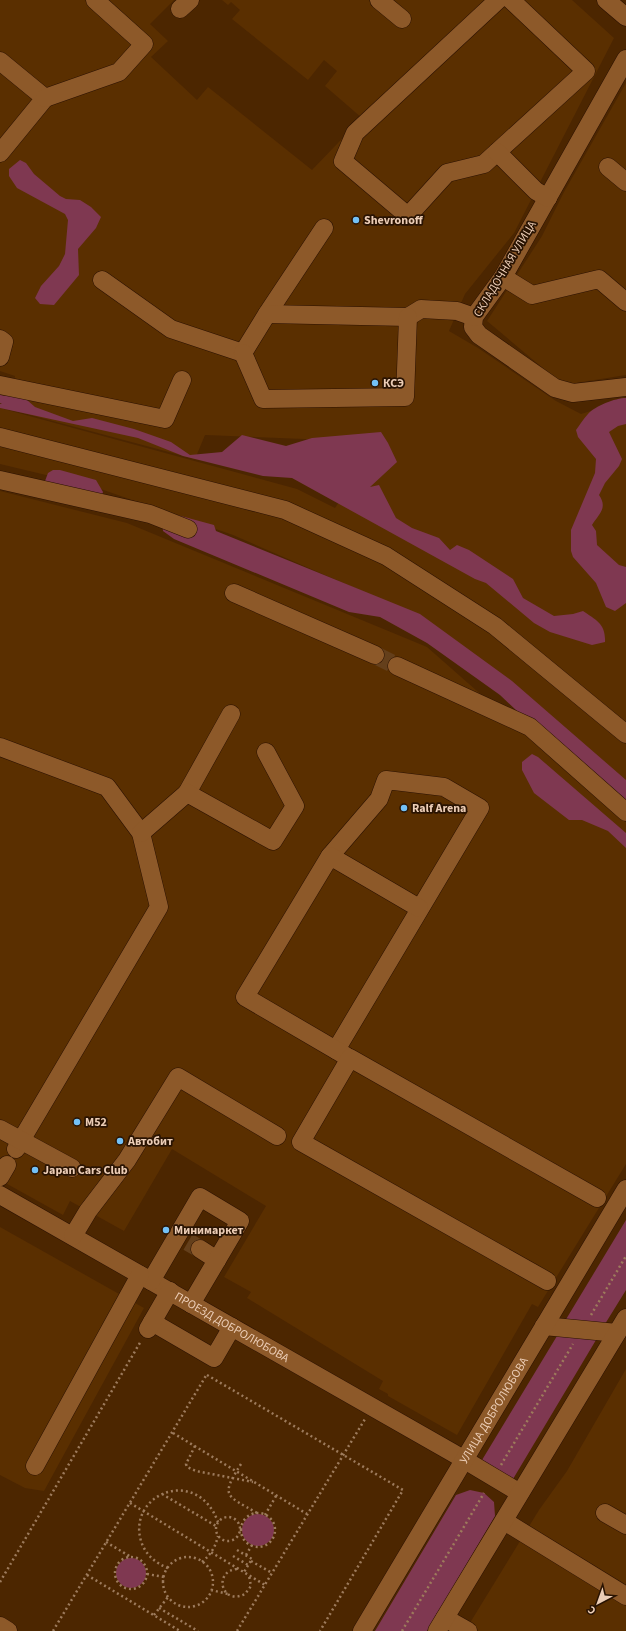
<svg xmlns="http://www.w3.org/2000/svg" width="626" height="1631" font-family="'Source Sans 3',sans-serif">
<style>
.built{fill:#5a2f00}
.green{fill:#7f3851}
.lines{fill:none;stroke-linecap:round;stroke-linejoin:round}
.minor-tunnel{stroke:#643f1b;stroke-width:18;stroke-dasharray:18 9;stroke-linecap:butt}
.minor-casing{stroke:#2b1100;stroke-width:19}
.path{stroke:#9d7b5c;stroke-width:2.5;stroke-dasharray:2 3;stroke-linecap:butt}
.minor{stroke:#8d5929;stroke-width:18}
.poi-dot{fill:#73c1f6;stroke:#291302;stroke-width:1.5}
.labels{text-anchor:middle;dominant-baseline:central;stroke-width:3.5;stroke-linejoin:round;paint-order:stroke}
.poi-label{font-size:12px;font-weight:bold;fill:#eccdb6;stroke:#291302;text-anchor:start}
.street-label{font-size:12px;fill:#eccdb6;stroke:#291302}
</style>
<rect width="100%" height="100%" fill="#4c2600"/>
<path class="built" d="M0 0H174L150 24 168 41 151 57 197 100 208 87 312 170 362 118 325 86 337 71 324 60 308 80 232 19 240 10 231 2 228 5 222 0H572L614 38 514 233 465 294 449 331 478 348 556 401 581 414 626 400V784L424 618 233 535 92 486 0 464V408L297 489 335 508 379 442 205 435 195 459 8 409 15 376 0 371Z
M626 83V375L563 385 487 321 542 236 564 192Z
M0 491 127 523 427 647 626 822V1164L538 1307 532 1304 457 1435 388 1396V1394L379 1389 383 1381 247 1298 251 1292 224 1277 266 1206 172 1149 124 1231 70 1201 63 1215 0 1180Z
M0 1227 144 1308 44 1491 25 1488 0 1475Z
M626 1369V1631H465L539 1510 567 1471Z"/>
<path class="green" d="M20 160 26 163 34 174 60 196 66 199 80 200 91 207 101 217 96 228 78 249 79 275 54 305 40 304 35 298 41 286 59 266 65 254 68 220 65 214 17 188 9 176V169Z
M4 391 19 393 35 407 73 421 92 418 134 429 171 442 190 455 222 452 242 435 286 446 312 438 381 432 388 443 397 462 370 487 379 485 396 518 412 528 439 538 450 550 457 545 469 550 513 579 523 598 554 616 573 614 583 611C596 620 606 624 605 642L592 645 550 632 534 623 486 583 475 579 292 478 263 476 183 456 138 438 0 408V404H2L0 403V395L7 396Z
M626 398V424L618 426 609 432 622 459 619 466 605 483 599 495C608 508 599 514 592 525L596 531 597 545 619 565 626 567V603L615 611 606 607 596 583 573 557 571 551V530L595 473 596 459 578 437 576 430C580 425 583 419 588 414 595 406 615 398 626 398Z
M53 470H60L96 480 103 492 102 495 49 486 45 481 48 473Z
M166 512 214 525 216 531 420 614 512 681 626 780V810L570 761 500 695 427 643 380 617 349 612 174 539 163 531 162 517Z
M532 754 538 757 626 833V848L608 831 582 820H569L534 793 522 770V762Z
M626 1220V1290L605 1324 565 1321Z
M557 1336 596 1340 513 1479 482 1460Z
M470 1490 484 1493 494 1502 495 1516 427 1631H375L456 1495Z
M242 1530a16 16 0 1 1 32 0a16 16 0 1 1-32 0Z
M116 1573a15 15 0 1 1 30 0a15 15 0 1 1-30 0Z"/>
<g class="lines">
<path class="minor-tunnel" d="M375 655 397 666
M188 1242 200 1249"/>
<g class="minor-casing">
<g id="minor">
<path d="M379 0 402 19"/>
<path d="M498 0 355 133 343 161 408 216 447 173 484 164 586 71 511 0"/>
<path d="M606 0 626 17"/>
<path d="M180 9 190 0"/>
<path d="M626 59 503 277 474 317 473 327 479 335 555 388 573 393 626 387"/>
<path d="M0 61 45 98 0 153"/>
<path d="M45 98 119 72 144 44 95 0"/>
<path d="M497 152 536 191 548 198"/>
<path d="M608 167 626 182"/>
<path d="M503 277 532 295 599 279 626 302"/>
<path d="M102 280 171 329 243 353 267 314 324 228"/>
<path d="M267 314 408 317 421 309 457 311 474 317"/>
<path d="M0 339 4 342 0 357"/>
<path d="M243 353 263 399 405 397 408 317"/>
<path d="M0 385 165 419 182 380"/>
<path d="M0 437 285 510 386 556 495 626 626 734"/>
<path d="M0 480 150 514 188 529"/>
<path d="M234 593 375 655"/>
<path d="M397 666 530 727 626 812"/>
<path d="M0 747 107 787 141 833 159 907 16 1149"/>
<path d="M187 793 231 714"/>
<path d="M141 833 187 793 273 841 295 806 266 752"/>
<path d="M330 856 379 799 386 780 444 787 480 808 336 1050"/>
<path d="M346 1056 245 997 330 856 419 908"/>
<path d="M0 1129 72 1168"/>
<path d="M0 1177 7 1165"/>
<path id="s1" d="M0 1195 453 1453 520 1493"/>
<path d="M73 1236 88 1211 127 1160 178 1077 277 1136"/>
<path d="M200 1249 217 1260"/>
<path d="M151 1281 200 1197 240 1221 191 1304"/>
<path d="M547 1281 301 1142 350 1058 597 1198"/>
<path d="M152 1322 214 1358 232 1327"/>
<path d="M544 1326 617 1333"/>
<path d="M148 1329 170 1291"/>
<path d="M35 1466 140 1275"/>
<path d="M605 1513 626 1525"/>
<path d="M504 1521 626 1596"/>
<path d="M445 1618 468 1631"/>
<path d="M0 1626 8 1631"/>
<path id="s2" d="M362 1631 626 1189"/>
<path d="M437 1631 626 1318"/>
</g>
</g>
<path class="path" d="M591 1315 626 1256
M207 1375 403 1490 320 1631
M173 1433 307 1514
M195 1446 186 1464 187 1467 196 1471 253 1482
M241 1464C220 1497 226 1495 257 1513
M501 1465 573 1344
M162 1494 216 1526
M130 1503 265 1585
M241 1530a17 17 0 1 1 34 0a17 17 0 1 1-34 0Z
M265 1515 276 1496
M216 1529a12 12 0 1 1 24 0a12 12 0 1 1-24 0Z
M106 1542 131 1557
M237 1550 252 1559 244 1572
M246 1555 252 1545
M233 1556 248 1565
M115 1573a16 16 0 1 1 32 0a16 16 0 1 1-32 0Z
M163 1582a25 25 0 1 1 50 0a25 25 0 1 1-50 0Z
M251 1561 272 1573
M202 1562C211 1554 215 1548 218 1536
M168 1568C155 1563 145 1554 141 1541 127 1494 197 1465 218 1522
M237 1569C213 1571 221 1606 245 1594L251 1586 249 1576
M147 1574 164 1577
M87 1575 180 1631
M0 1582 141 1341
M211 1590 228 1594
M159 1608 198 1631
M154 1615 168 1597
M53 1631 207 1374
M237 1631 365 1419
M402 1631 484 1493"/>
<use href="#minor" class="minor"/>
</g>
<g class="poi-dot">
<circle cx="356" cy="220" r="4"/>
<circle cx="375" cy="383" r="4"/>
<circle cx="404" cy="808" r="4"/>
<circle cx="77" cy="1122" r="4"/>
<circle cx="120" cy="1141" r="4"/>
<circle cx="35" cy="1170" r="4"/>
<circle cx="166" cy="1230" r="4"/>
</g>
<g class="labels">
<g class="poi-label">
<text x="364" y="220">Shevronoff</text>
<text x="383" y="383">КСЭ</text>
<text x="412" y="808">Ralf Arena</text>
<text x="85" y="1122">M52</text>
<text x="128" y="1141">Автобит</text>
<text x="43" y="1170">Japan Cars Club</text>
<text x="174" y="1230">Минимаркет</text>
</g>
<g class="street-label">
<text transform="translate(505 269) rotate(-59)">СКЛАДОЧНАЯ УЛИЦА</text>
<text stroke="none"><textPath href="#s1" startOffset="267">ПРОЕЗД ДОБРОЛЮБОВА</textPath></text>
<text stroke="none"><textPath href="#s2" startOffset="257">УЛИЦА ДОБРОЛЮБОВА</textPath></text>
</g>
</g>
<g transform="translate(598 1603) rotate(221)" stroke="#291302" stroke-width="3" paint-order="stroke">
<path d="M0-3L7 15L0 10L-7 15Z" fill="#eccdb6"/>
<text y="-6" font-size="11" font-weight="bold" text-anchor="middle" fill="#eccdb6">С</text>
</g>
</svg>
